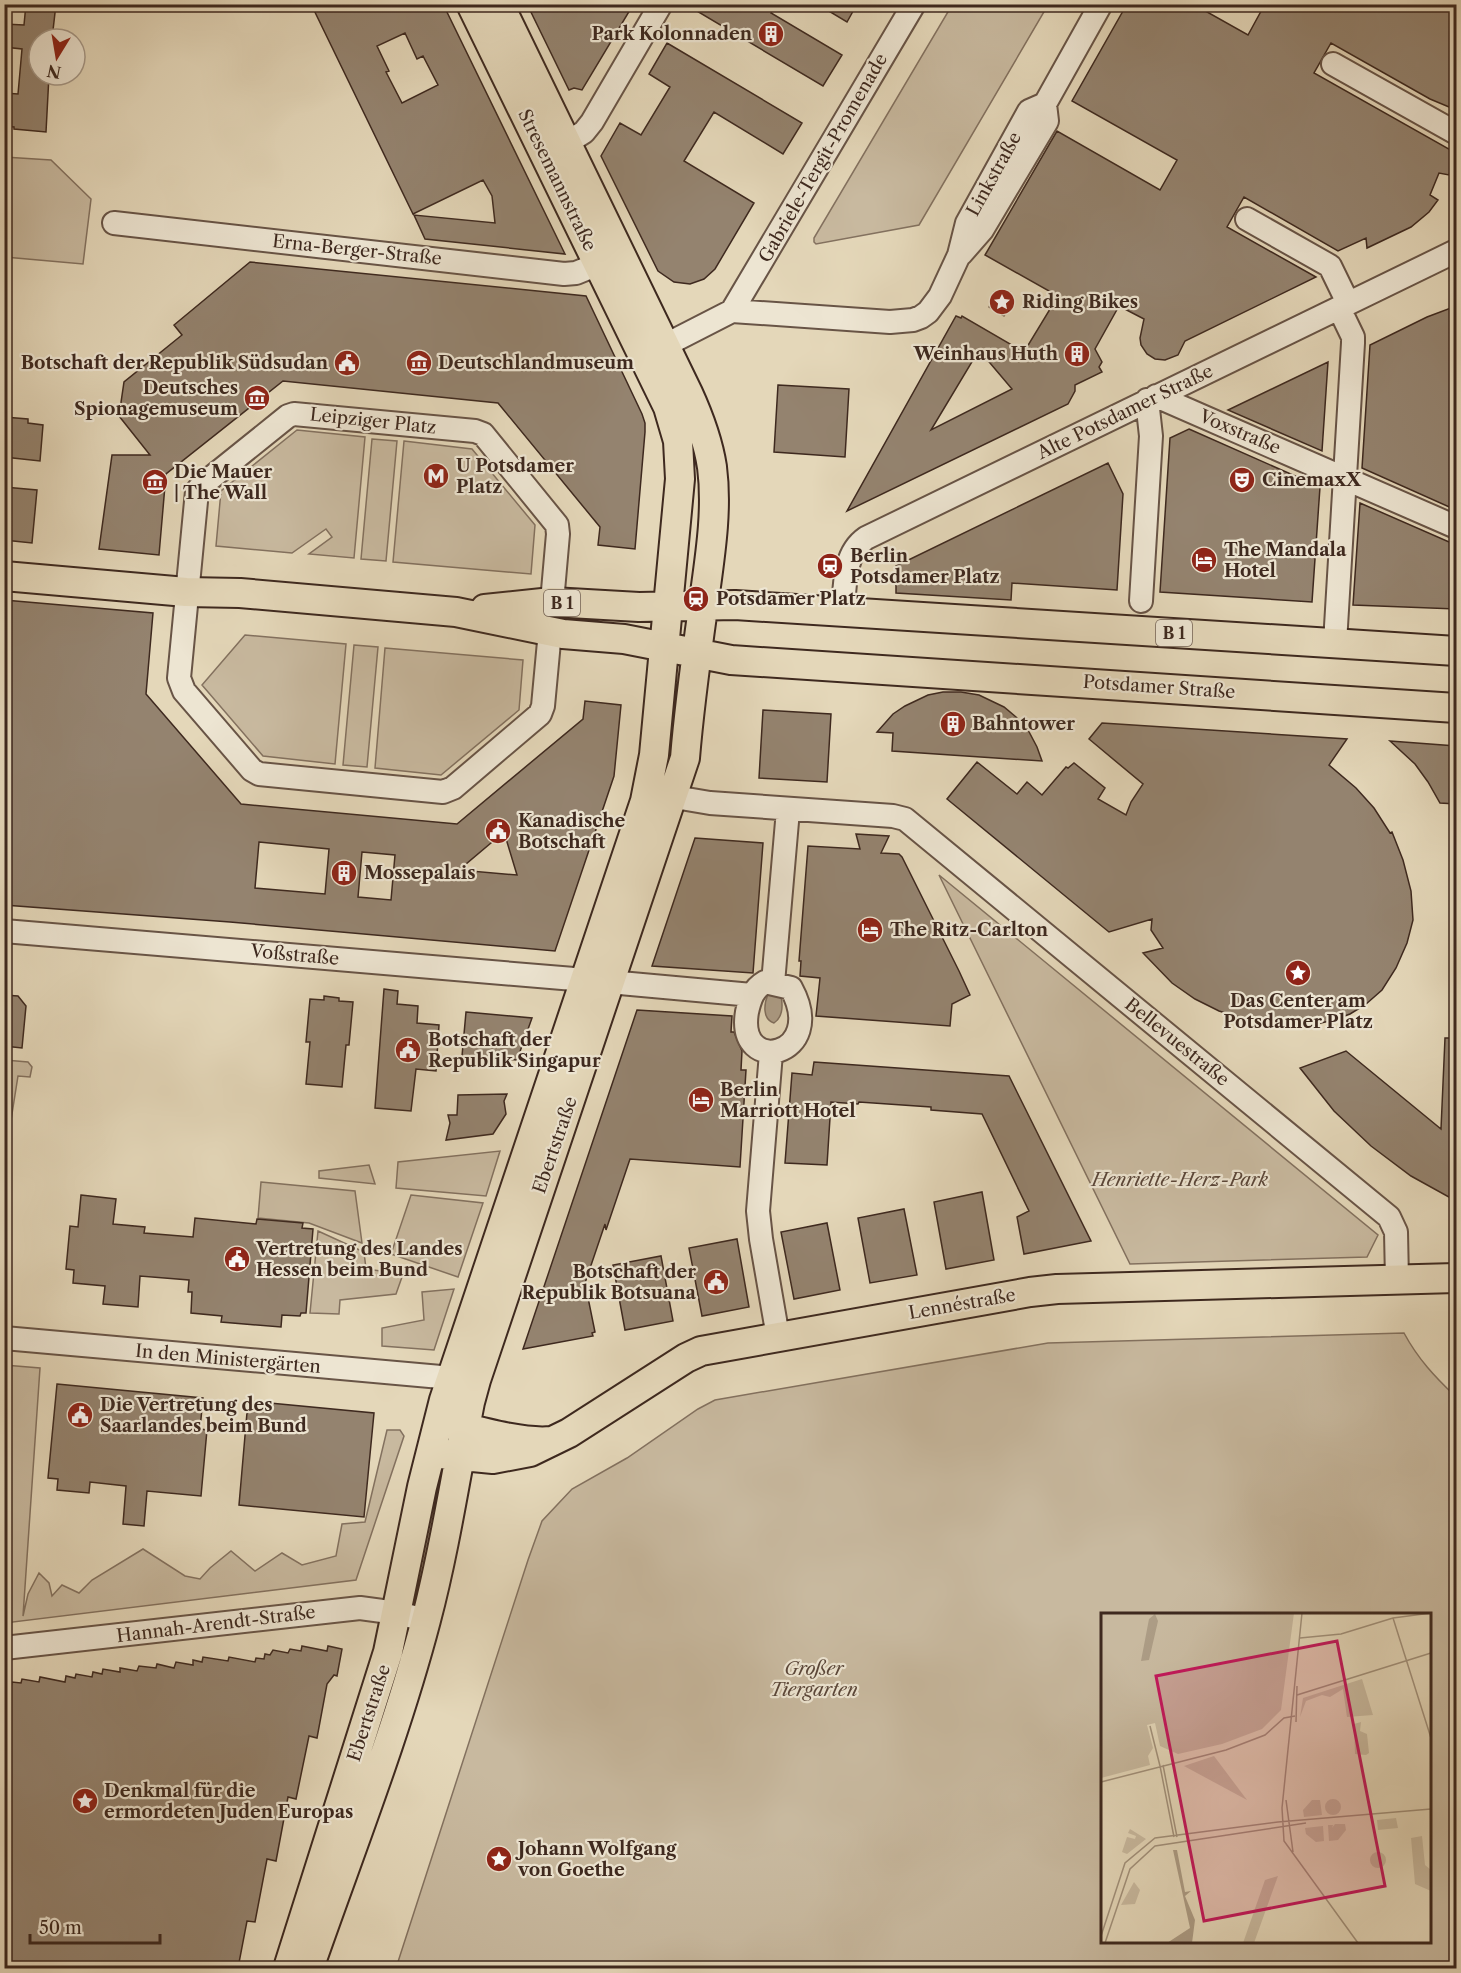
<svg xmlns="http://www.w3.org/2000/svg" width="1461" height="1973" font-family="'Libre Caslon Text',serif">
<style>
.green{fill:#c8b99f;stroke:#83715f;stroke-width:1.5;fill-rule:evenodd}
.water{fill:#ac9c85;stroke:#806e5c;stroke-width:1.5}
.building{fill:#94836f;stroke:#3e291f;stroke-width:1.5;fill-rule:evenodd}
.lines{fill:none;stroke-linecap:round;stroke-linejoin:round}
.minor-casing{stroke:#685446;stroke-width:26}
.major-casing{stroke:#3e291f;stroke-width:32}
.minor{stroke:#ede5d2;stroke-width:22}
.major{stroke:#e4d7b9;stroke-width:28}
.labels{text-anchor:middle;dominant-baseline:central;stroke-width:4.5;stroke-linejoin:round;paint-order:stroke}
.shield{fill:#ede5d2;stroke:#726155;stroke-width:1.5}
.shield-label{font-size:16px;font-weight:bold;fill:#3e291f}
.poi-label{font-size:18px;font-weight:bold;fill:#3e291f;stroke:#ede5d2;text-anchor:start}
.street-label{font-size:18px;fill:#3e291f;stroke:#ede5d2}
.park-label{font-size:18px;font-style:italic;fill:#5a4639;stroke:#ede5d2}
.inset-road{fill:none;stroke:#a2917b;stroke-width:1.5}
.view{fill:#c2185b;fill-opacity:0.15;stroke:#c2185b;stroke-width:3}
.inset-edge{fill:none;stroke:#3e291f;stroke-width:3}
</style>
<rect width="100%" height="100%" fill="#e4d7b9"/>
<filter id="stains"><feTurbulence type="fractalNoise" baseFrequency=".00333" numOctaves="4"/><feColorMatrix values="0 0 0 0 .2 0 0 0 0 .09 0 0 0 0 .02 0 0 0 .5 -.17"/></filter>
<radialGradient id="worn" r=".72"><stop offset=".6" stop-color="#630" stop-opacity="0"/><stop offset="1" stop-color="#630" stop-opacity=".3"/></radialGradient>
<path class="green" d="M952 5H1048L919 225 816 244 814 242V238Z
M4 157 51 160 91 199 83 264 5 257Z
M297 430 365 437 354 558 309 554 332 537 326 529 292 553 216 546 221 491Z
M372 439 397 441 386 561 361 559Z
M404 441 472 449 535 525 531 574 393 562Z
M245 635 346 644 335 764 263 756 202 685Z
M354 645 378 647 367 767 343 765Z
M385 648 523 660 519 710 441 775 375 768Z
M939 875 1378 1235 1367 1257 1130 1264Z
M5 1060 28 1062 32 1067 30 1077 18 1076 5 1158Z
M500 1151 486 1196 396 1188 398 1162Z
M369 1165 375 1184 319 1178V1171Z
M261 1182 355 1191 362 1243 309 1223 258 1218Z
M411 1195 483 1203 458 1277 391 1254Z
M318 1231 364 1252 366 1269 403 1274 396 1294 340 1300 339 1314 310 1313Z
M454 1289 434 1350 382 1346V1328L424 1320 422 1292Z
M1404 1333C1418 1359 1435 1377 1456 1397V1968H396L528 1560 542 1521 572 1489 627 1458 698 1409 715 1400 1048 1343ZM1102 1614H1430V1942H1102Z
M4 1365 40 1368 23 1616 28 1594 39 1573 49 1583 52 1596 62 1585 79 1593 92 1580 143 1549 185 1576 200 1579 210 1568 231 1551 255 1571 282 1553 302 1565 336 1556 342 1524 365 1522 387 1430H400L404 1436 356 1580 5 1623Z
M432 1495 440 1497 428 1562 420 1561Z"/>
<path class="water" d="M999 290 1014 299 1004 316 989 307Z
M768 994 781 996C783 1006 783 1017 774 1023 762 1019 764 1004 768 994Z"/>
<path class="building" d="M26 4H56L52 39H39V75H49L46 132 14 129V127L4 126V93L18 94 22 49 4 47V24L24 25Z
M311 4H443L565 254 425 239 414 215 495 223 492 196 483 180 413 214ZM405 33 417 59 423 56 438 85 402 103 386 72 389 71 377 46Z
M527 4H622L630 10 582 90 574 88 569 90Z
M685 4H777L771 13 842 55 823 86Z
M817 4H857L847 22Z
M1127 4H1193L1248 35 1265 4H1456V107H1449L1430 99 1331 43 1314 73 1456 153 1449 175 1439 173 1430 195 1438 200 1429 212 1411 227 1367 248 1366 238 1338 251 1244 197 1227 227 1316 277 1185 341 1178 355 1165 360 1155 359 1147 354 1141 345 1140 338 1144 319 1119 306 1095 349 1102 362 1099 367 1102 372 1075 385V391L1068 404 847 511 956 316 961 318 962 316 1024 352 1058 296 985 255 1057 131 1160 190 1177 160 1072 101ZM979 350 1012 389 931 430Z
M667 43 802 123 783 154 714 112 684 161 754 203 715 269 704 279 690 284 674 282 658 271 601 156 620 123 641 135 670 87 649 74Z
M250 262 586 296 642 414 645 423V432L635 549 598 545 600 527 498 403 283 381 166 474 159 555 99 549 112 455H150L119 416 124 382 182 335 174 325Z
M1456 306V510L1362 468 1370 345 1427 317Z
M1328 362 1322 451 1228 410Z
M778 385 849 389 845 457 774 452Z
M4 417 28 419V423L43 425 40 461 4 457Z
M1189 429 1320 487 1312 602 1160 592 1170 438Z
M1108 463 1123 494 1117 590 1012 583 1011 600 896 593V566Z
M4 487 37 490 32 543 4 540Z
M1360 503 1456 545V609L1353 605Z
M4 600 153 613 146 694 241 804 457 824 583 719 585 701 621 705 614 776 555 951 230 922 4 905ZM504 832 517 875 459 870ZM259 842 329 849 325 894 255 888ZM362 852 395 855 391 900 358 897Z
M943 692H961L979 695 1004 707 1016 717 1028 730 1037 747 1042 761 892 751 893 733 877 732 893 714 905 706 928 695Z
M763 710 831 714 827 782 759 778Z
M1102 723 1347 739 1329 765 1356 788 1374 808 1390 833 1392 832 1403 860 1411 891 1413 920 1407 943 1396 968 1382 990 1365 1005 1350 1014 1334 1020 1312 1025 1284 1026 1259 1023 1219 1011 1195 999 1172 983 1143 953 1163 948 1151 930 1152 919 1109 932 947 799 977 762 1017 794 1027 782 1042 795 1066 767 1068 768 1074 763 1105 788 1098 799 1126 815 1131 802 1143 784 1089 739Z
M1390 741 1456 746V804L1440 803 1428 782 1415 764Z
M856 834 889 836 881 853 899 854 902 857 959 971 970 995 952 1004 950 1026 816 1016 820 978 800 976 801 961H799L808 846 860 849Z
M695 838 763 843 753 973 652 966Z
M384 989 398 991 397 1004 418 1006 417 1023 439 1025 436 1071 416 1069 411 1111 375 1108Z
M4 995 18 996 26 1006 22 1048 4 1046Z
M324 996 339 998V1001L353 1002 349 1045H346L342 1087 306 1084 310 1042H306L310 999 324 1000Z
M637 1010 732 1016 731 1032H734L742 1051 741 1070H746L740 1167 630 1159 606 1230 605 1224 585 1283 595 1332 592 1333 593 1336 523 1349Z
M466 1012 532 1018 517 1060 462 1056Z
M1445 1038H1456V1201L1411 1176 1371 1146 1334 1111 1300 1068 1346 1051 1441 1129Z
M814 1062 1009 1076 1091 1241 1024 1254 1017 1217 1029 1211 982 1114 931 1110V1107L859 1102 858 1104 831 1102 827 1165 785 1163 792 1073 812 1075Z
M507 1094 504 1101 506 1114 493 1134 446 1140 450 1123 448 1115H457L458 1095Z
M982 1192 994 1260 946 1269 934 1202Z
M81 1195 116 1199 113 1224 145 1227 144 1233 193 1237 195 1218 256 1224 257 1219 303 1223 302 1228 313 1229 306 1313H301L300 1316 282 1315 281 1327 221 1322 222 1316 191 1313 192 1292H188L189 1280 140 1276 138 1307 103 1304 105 1286 73 1283 74 1270 66 1269 70 1226 78 1227Z
M904 1209 917 1275 870 1283 858 1218Z
M827 1223 840 1290 794 1299 781 1232Z
M737 1239 749 1307 702 1316 689 1248Z
M661 1256 673 1321 625 1330 613 1265Z
M57 1384 203 1398 200 1429 207 1430 201 1496 147 1491 144 1526 123 1524 126 1486 90 1482 89 1493 57 1490 58 1479 48 1478Z
M248 1401 374 1413 364 1517 239 1505Z
M302 1646 327 1651 328 1646 342 1649 337 1676 334 1675 327 1684 317 1738 309 1736 296 1799 288 1797 276 1861 267 1859 255 1922 247 1921 238 1968 220 1966V1968H4L7 1942H4V1863L7 1852H4V1817L7 1802H4V1769L7 1756H4V1686L11 1687 12 1682 21 1683 22 1679 39 1682 40 1677 65 1682 66 1676 75 1678 76 1674 92 1677 93 1672 102 1674 103 1669 120 1672V1668L137 1671 139 1666 156 1668 157 1664 174 1668 176 1662 193 1665V1660L202 1662 203 1657 228 1661 229 1657 255 1662 256 1658 264 1659 265 1654 270 1655 273 1650 288 1653 290 1649 301 1651Z"/>
<g class="lines">
<g class="minor-casing">
<path id="minor" d="M1333 64 1456 133
M554 151 584 132 592 122 661 4
M1247 219 1330 266 1348 303
M114 223 564 274 576 273 598 264
M961 254 982 230 1047 121 1045 104
M732 311 914 4
M650 353 732 311 890 322 913 320 921 317 928 312 940 296 959 255 967 223 1029 111 1045 104 1101 4
M1156 396 1456 527
M1141 601 1151 436 1147 400
M843 612C845 586 843 554 866 538L1456 251
M550 631 543 706 540 714 453 788 443 792 259 774 252 770 184 691 179 678 197 491 201 486 288 416 294 414 475 431 483 434 557 525 558 534 552 602
M1335 643 1353 343V337L1339 308
M657 794 710 803 893 816 905 819 1389 1217 1396 1232 1397 1280
M4 931 586 980
M609 982 752 995
M765 982 791 988C829 1057 736 1077 747 1012 750 999 753 989 765 982Z
M773 983 788 810
M771 1053 758 1211 761 1239 778 1337
M4 1338 452 1378
M4 1648 360 1608 397 1613 426 1620"/>
</g>
<g class="major-casing">
<path id="major" d="M4 576 186 592 240 593 456 612 563 634 624 639 731 660 1456 708
M485 609 552 602 639 607 735 605 1456 651
M446 1423C475 1430 522 1444 551 1441
M442 1454 493 1459 530 1452 569 1433 686 1358 701 1351 1030 1292 1057 1289 1456 1278
M288 1968 388 1652 422 1487 444 1400 645 801 654 755 680 479 678 441 668 407 471 4
M309 1968C349 1853 395 1738 426 1620 445 1548 456 1474 470 1402L476 1380 685 758C689 708 696 658 703 608 709 562 718 513 712 467 708 441 699 417 688 393L499 4"/>
</g>
<use href="#minor" class="minor"/>
<use href="#major" class="major"/>
</g>
<defs>
<g id="building-disc" transform="scale(1.35)"><circle r="9.5" fill="#8f2418" stroke="#ede5d2"/><path d="M-4-6H4V6H1V3H-1V6H-4ZM-2.5-4.3h1.7v1.8h-1.7ZM.8-4.3h1.7v1.8H.8ZM-2.5-1h1.7V.8h-1.7ZM.8-1h1.7V.8H.8Z" fill="#fff"/></g>
<g id="sight-disc" transform="scale(1.35)"><circle r="9.5" fill="#8f2418" stroke="#ede5d2"/><path d="M0-6L1.8-2.2L6-1.7L2.9 1.2L3.7 5.4L0 3.3L-3.7 5.4L-2.9 1.2L-6-1.7L-1.8-2.2Z" fill="#fff"/></g>
<g id="civic-disc" transform="scale(1.35)"><circle r="9.5" fill="#8f2418" stroke="#ede5d2"/><path d="M-.6-6.5H3V-4.5H.6V-3L4-1V1h2V6H-6V1h2V-1L-.6-3ZM-1.2 2.5V6h2.4V2.5Z" fill="#fff"/></g>
<g id="museum-disc" transform="scale(1.35)"><circle r="9.5" fill="#8f2418" stroke="#ede5d2"/><path d="M0-6L6-3V-2H-6V-3ZM-5-1h2V3h-2ZM-1-1h2V3h-2ZM3-1h2V3H3ZM-6 4H6V6H-6Z" fill="#fff"/></g>
<g id="metro-disc" transform="scale(1.35)"><circle r="9.5" fill="#8f2418" stroke="#ede5d2"/><path d="M-5.5 5V-5H-3L0 0L3-5H5.5V5H3V-.5L0 4L-3-.5V5Z" fill="#fff"/></g>
<g id="theatre-disc" transform="scale(1.35)"><circle r="9.5" fill="#8f2418" stroke="#ede5d2"/><path d="M-5-5.5Q0-4 5-5.5V0Q5 5 0 6Q-5 5-5 0ZM-3.3-2.5H-1v1.5H-3.3ZM1-2.5H3.3v1.5H1ZM-2.8 1Q0 5.5 2.8 1Z" fill="#fff"/></g>
<g id="hotel-disc" transform="scale(1.35)"><circle r="9.5" fill="#8f2418" stroke="#ede5d2"/><path d="M-6-4.5h1.5V1H6V5H4.5V3h-9V5H-6ZM-4 0a1.8 1.8 0 1 1 3.6 0ZM.5 0V-2.5h3Q6-2.5 6 0Z" fill="#fff"/></g>
<g id="station-disc" transform="scale(1.35)"><circle r="9.5" fill="#8f2418" stroke="#ede5d2"/><path d="M-3-6H3Q5-6 5-4V2Q5 4 3 4L4.5 6H3L1.5 4h-3L-3 6H-4.5L-3 4Q-5 4-5 2V-4Q-5-6-3-6ZM-3.5-4v3h7v-3ZM-3.5 1v1.5H-2V1ZM2 1v1.5H3.5V1Z" fill="#fff"/></g>
</defs>
<g fill-rule="evenodd">
<use href="#building-disc" x="771" y="34"/>
<use href="#sight-disc" x="1002" y="302"/>
<use href="#building-disc" x="1077" y="354"/>
<use href="#civic-disc" x="347" y="363"/>
<use href="#museum-disc" x="419" y="363"/>
<use href="#museum-disc" x="257" y="398"/>
<use href="#metro-disc" x="436" y="476"/>
<use href="#theatre-disc" x="1242" y="480"/>
<use href="#museum-disc" x="155" y="482"/>
<use href="#hotel-disc" x="1204" y="560"/>
<use href="#station-disc" x="830" y="566"/>
<use href="#station-disc" x="696" y="599"/>
<use href="#building-disc" x="953" y="724"/>
<use href="#civic-disc" x="498" y="831"/>
<use href="#building-disc" x="344" y="873"/>
<use href="#hotel-disc" x="870" y="930"/>
<use href="#sight-disc" x="1298" y="973"/>
<use href="#civic-disc" x="408" y="1050"/>
<use href="#hotel-disc" x="701" y="1100"/>
<use href="#civic-disc" x="237" y="1259"/>
<use href="#civic-disc" x="716" y="1282"/>
<use href="#civic-disc" x="80" y="1415"/>
<use href="#sight-disc" x="85" y="1801"/>
<use href="#sight-disc" x="499" y="1859"/>
</g>
<g class="labels">
<g class="shield">
<rect x="544" y="590" width="36" height="26" rx="4.5"/>
<rect x="1156" y="620" width="36" height="26" rx="4.5"/>
</g>
<g class="shield-label">
<text x="562" y="603">B 1</text>
<text x="1174" y="633">B 1</text>
</g>
<g class="poi-label">
<text x="752" y="34" text-anchor="end">Park Kolonnaden</text>
<text x="1022" y="302">Riding Bikes</text>
<text x="1058" y="354" text-anchor="end">Weinhaus Huth</text>
<text x="328" y="363" text-anchor="end">Botschaft der Republik Südsudan</text>
<text x="438" y="363">Deutschlandmuseum</text>
<text x="238" y="388" text-anchor="end">Deutsches<tspan x="238" dy="21">Spionagemuseum</tspan></text>
<text x="456" y="466">U Potsdamer<tspan x="456" dy="21">Platz</tspan></text>
<text x="174" y="472">Die Mauer<tspan x="174" dy="21">| The Wall</tspan></text>
<text x="1262" y="480">CinemaxX</text>
<text x="1224" y="550">The Mandala<tspan x="1224" dy="21">Hotel</tspan></text>
<text x="850" y="556">Berlin<tspan x="850" dy="21">Potsdamer Platz</tspan></text>
<text x="716" y="599">Potsdamer Platz</text>
<text x="972" y="724">Bahntower</text>
<text x="518" y="821">Kanadische<tspan x="518" dy="21">Botschaft</tspan></text>
<text x="364" y="873">Mossepalais</text>
<text x="890" y="930">The Ritz-Carlton</text>
<text x="1298" y="1001" text-anchor="middle">Das Center am<tspan x="1298" dy="21">Potsdamer Platz</tspan></text>
<text x="428" y="1040">Botschaft der<tspan x="428" dy="21">Republik Singapur</tspan></text>
<text x="720" y="1090">Berlin<tspan x="720" dy="21">Marriott Hotel</tspan></text>
<text x="256" y="1249">Vertretung des Landes<tspan x="256" dy="21">Hessen beim Bund</tspan></text>
<text x="696" y="1272" text-anchor="end">Botschaft der<tspan x="696" dy="21">Republik Botsuana</tspan></text>
<text x="100" y="1405">Die Vertretung des<tspan x="100" dy="21">Saarlandes beim Bund</tspan></text>
<text x="104" y="1791">Denkmal für die<tspan x="104" dy="21">ermordeten Juden Europas</tspan></text>
<text x="518" y="1849">Johann Wolfgang<tspan x="518" dy="21">von Goethe</tspan></text>
</g>
<g class="street-label">
<text transform="translate(823 158) rotate(-60)">Gabriele-Tergit-Promenade</text>
<text transform="translate(994 174) rotate(-61)">Linkstraße</text>
<text transform="translate(557 180) rotate(64)">Stresemannstraße</text>
<text transform="translate(357 250) rotate(6)">Erna-Berger-Straße</text>
<text transform="translate(1125 412) rotate(-26)">Alte Potsdamer Straße</text>
<text transform="translate(373 421) rotate(6)">Leipziger Platz</text>
<text transform="translate(1240 432) rotate(23)">Voxstraße</text>
<text transform="translate(1159 687) rotate(4)">Potsdamer Straße</text>
<text transform="translate(295 955) rotate(5)">Voßstraße</text>
<text transform="translate(1177 1042) rotate(39)">Bellevuestraße</text>
<text transform="translate(555 1145) rotate(-71)">Ebertstraße</text>
<text transform="translate(962 1304) rotate(-10)">Lennéstraße</text>
<text transform="translate(228 1359) rotate(5)">In den Ministergärten</text>
<text transform="translate(216 1624) rotate(-7)">Hannah-Arendt-Straße</text>
<text transform="translate(369 1713) rotate(-72)">Ebertstraße</text>
</g>
<g class="park-label">
<text x="1180" y="1180">Henriette-Herz-Park</text>
<text x="814" y="1669">Großer<tspan x="814" dy="21">Tiergarten</tspan></text>
</g>
</g>
<g transform="translate(1101 1613)">
<rect width="330" height="330" fill="#e4d7b9"/>
<path d="M0 0H193L180 97 161 116 121 131 77 141 59 133 54 110 46 112 52 135 47 143 49 152 0 165ZM261 66 272 102 246 104 242 76 229 84 221 82 205 88 199 104 202 85ZM260 109 259 118 266 121 268 140 265 142 254 141 253 111ZM113 143 146 187 83 153ZM224 194a8 8 0 1 1 16 0a8 8 0 1 1-16 0ZM211 187H219L221 202 203 204 202 197ZM295 205 297 215 277 217 276 207ZM234 211H244L245 217 237 227 228 228 227 212H232L231 215ZM222 213 223 228 215 229 205 221 204 215ZM29 216 45 226 26 241 21 239 26 224 34 226 35 223 27 220ZM321 223 324 252 330 257V278L314 271 310 225ZM269 247a8 8 0 1 1 16 0a8 8 0 1 1-16 0ZM177 263 153 330H142L164 267ZM33 269 39 277 34 291 20 292Z" fill="#c8b99f"/>
<path d="M54 1 57 8 48 47 40 48 48 6ZM72 237H76L84 279 90 278 84 283 94 307 91 330H66L89 315Z" fill="#ac9c85"/>
<path class="inset-road" d="M201 0 181 195 183 228 257 330M292 5 330 125M199 25 240 21 292 5 330 0M196 82 330 40M195 109 196 73M49 113 59 153M62 152 76 224M59 153 73 224M0 169 125 137 164 122 183 105 194 103M185 187 192 239M0 323 24 250 54 225 177 209 330 196M4 330 29 256 54 233 205 210"/>
<path class="view" d="M236 28 284 273 103 308 55 63Z"/>
<rect width="330" height="330" class="inset-edge"/>
</g>
<rect width="1461" height="1973" fill="none" stroke="#e4d7b9" stroke-width="24"/>
<rect x="6" y="6" width="1449" height="1961" fill="none" stroke="#3e291f" stroke-width="3"/>
<rect x="12" y="12" width="1437" height="1949" fill="none" stroke="#3e291f" stroke-width="1.5"/>
<g transform="translate(57 57) rotate(191)"><circle r="28" fill="#ede5d2" stroke="#a79a8a" stroke-width="1.5"/>
<path d="M0-4.5L10 22L0 15L-10 22Z" fill="#8f2418"/>
<text y="-9" font-size="16" font-weight="bold" text-anchor="middle" fill="#3e291f">N</text>
</g>
<path d="M30 1934v9h130v-9" fill="none" stroke="#3e291f" stroke-width="3"/>
<text x="39" y="1934" font-size="18" fill="#3e291f" stroke="#ede5d2" stroke-width="4.5" paint-order="stroke">50 m</text>
<rect width="100%" height="100%" filter="url(#stains)"/>
<rect width="100%" height="100%" fill="url(#worn)"/>
</svg>
